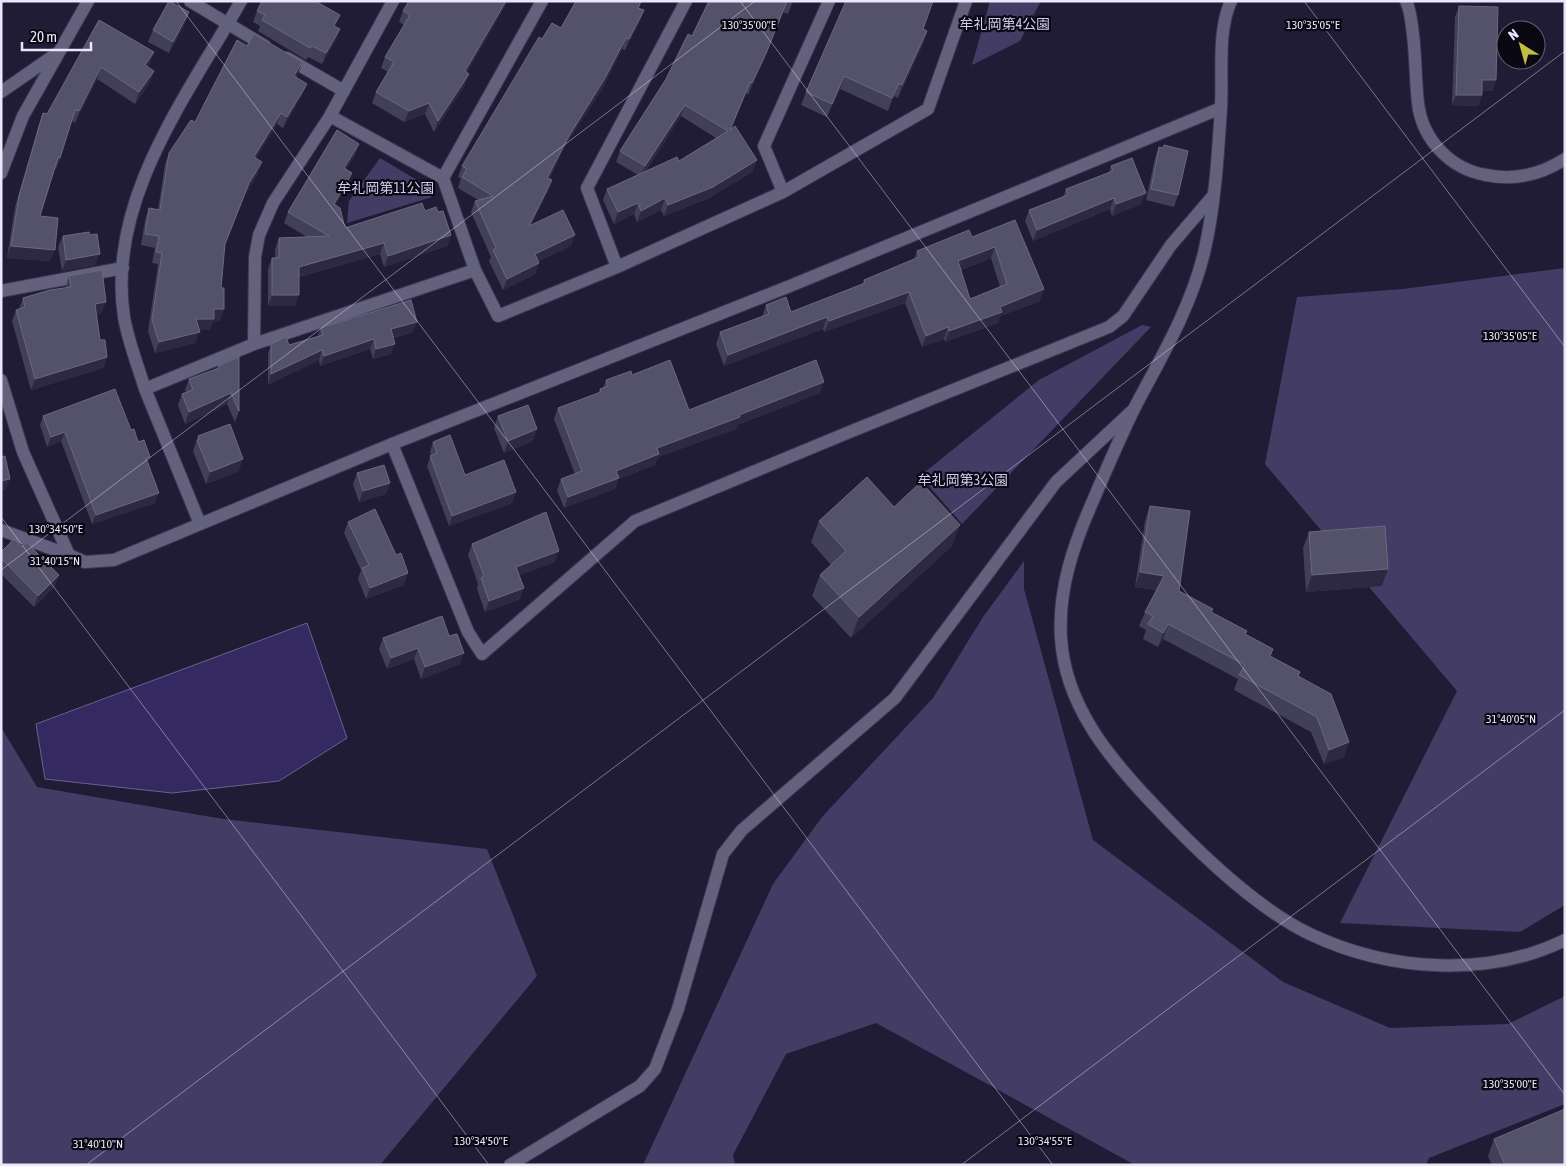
<svg xmlns="http://www.w3.org/2000/svg" width="1566" height="1166" font-family="'Asap Condensed','Noto Sans JP',sans-serif">
<style>
.green{fill:#433d66}
.water{fill:#342960;stroke:#6a628e}
.lines{fill:none;stroke-linecap:round;stroke-linejoin:round}
.minor-casing{stroke:#3b384d;stroke-width:14}
.tertiary-casing{stroke:#3b384d;stroke-width:14}
.minor{stroke:#64617f;stroke-width:12}
.tertiary{stroke:#64617f;stroke-width:12}
.wall{fill:#423f59;fill-rule:evenodd}
.shaded-wall{fill:#2d2943}
.building{fill:#54516a;stroke:#6b6881;fill-rule:evenodd}
.ticks{fill:none;stroke:#e9e7f9;stroke-width:1;stroke-opacity:0.45}
.labels{text-anchor:middle;dominant-baseline:central;stroke-width:4.5;stroke-linejoin:round;paint-order:stroke}
.park-label{font-size:14px;fill:#cfccf0;stroke:#0a0813}
.ticks-label{font-size:12px;text-anchor:middle;fill:#e9e7f9;stroke:#0a0813;stroke-width:4.5;stroke-linejoin:round;paint-order:stroke}
</style>
<rect width="100%" height="100%" fill="#201c35"/>
<path class="green" d="M990 1H1041L1020 41 972 65Z
M380 158 422 183 432 197 347 223 349 201Z
M1565 268V905L1520 932 1340 923 1457 691 1265 464 1297 297 1403 289Z
M1142 325 1151 327 962 524 920 476 1039 380Z
M1024 561V589L1093 840 1283 982 1390 1028 1508 1024 1565 996V1104L1429 1158 1426 1165H1135L876 1023 786 1054 733 1155 735 1165H643L773 884 822 817 933 698 983 617Z
M1 727 37 787 223 819 487 849 537 976 380 1165H1Z"/>
<path class="water" d="M307 623 347 738 279 781 172 793 45 779 36 724Z"/>
<g class="lines">
<g class="minor-casing">
<path id="minor" d="M190 1 265 46
M241 1C187 96 106 201 124 317 128 341 138 366 145 389L254 344 475 270
M542 1 443 178 475 270 498 316 617 267 783 192 928 109 966 1
M287 58 344 91
M1 92 56 54
M330 116 443 178
M783 192 764 146 829 1
M617 267 587 188 686 1
M1 291 123 268
M254 344 255 257 259 235 273 203 330 116 393 1
M145 389 200 524
M392 444 468 632 482 654 635 521 847 433 1109 327 1123 316 1171 245 1213 196
M1 530 69 555
M510 1165 640 1086 655 1069 678 1009 723 854 742 830 895 698 1056 482 1132 411"/>
</g>
<g class="tertiary-casing">
<path id="tertiary" d="M1231 1C1217 32 1223 73 1221 107 1218 155 1215 206 1204 253 1191 307 1162 356 1136 405 1120 437 1106 470 1092 503 1073 546 1058 590 1061 638 1065 705 1109 758 1153 804 1195 849 1256 909 1312 935 1389 971 1488 978 1565 940
M1406 1C1410 9 1411 19 1412 27 1416 52 1415 78 1418 103 1422 139 1450 169 1486 175 1515 181 1540 175 1565 159
M1 173 23 116 88 1
M1 380 23 452 69 555 85 562 114 560 392 444 790 286 1221 108"/>
</g>
<use href="#minor" class="minor"/>
<use href="#tertiary" class="tertiary"/>
</g>
<path class="wall" d="M409 1H508L467 72 465 85 434 132 425 114 404 122 372 103 376 92 388 72 381 68 385 57 404 25 399 22 403 11Z
M576 1H642L639 8 644 10 640 21 625 50 622 49 602 89 565 146 549 179 548 191 531 225 571 246 539 261V263L535 274 503 290 489 261 491 257 471 212 475 201 478 200 458 188 461 178 458 177 462 166 542 39 561 28Z
M709 1H793L788 14 783 12 763 62 748 95 746 93 731 129 757 160 752 172 709 198 664 216 661 210 637 222 634 214 614 224 603 200 607 189 638 175 616 162 620 151 666 79 692 36ZM681 116 716 138 679 161 645 172Z
M1459 6 1496 80 1492 91H1482V95L1478 106 1452 105 1455 17Z
M257 11 336 27V40L322 64 308 57 306 60 258 31 260 26 253 22Z
M189 12 185 24 169 53 148 42 153 30Z
M99 20 154 52 150 63 148 67 154 71 150 82 135 104 97 79 75 123 72 121 60 158 56 169H55L40 216 50 261 7 258 15 207 39 124 43 113 47 114Z
M923 29 927 31 923 44 898 98 894 96 888 111 840 89 827 117 801 105 806 92Z
M298 74 296 78 307 84 302 95 283 128 277 124 256 158 258 173 245 195 225 245 221 288 220 321H213L210 330H199L195 343 155 353 148 331 158 264 152 263 155 248 141 245 145 220 149 208 158 210 165 164 169 153 195 122Z
M359 144 355 155 346 169 348 184 335 205 345 228 425 211 438 212 451 235 447 246 384 267 380 254 299 277 295 306H268V269L272 258H275V249L279 238 307 237 284 223 288 212Z
M1159 147 1178 195 1174 207 1146 200 1155 158Z
M1111 166 1141 204 1112 216 1110 209 1033 241 1025 221 1029 210 1063 197 1066 189 1109 173Z
M1015 220 1040 301 1000 316 998 323 945 342 944 339 922 347 905 303 824 332 823 329 724 366 716 344 720 332 762 317 766 305 791 312 862 285 864 280 914 260 917 251 972 237ZM991 258 1000 287 970 299 961 270Z
M63 236 95 265 62 271 58 247Z
M69 276 102 313 96 314 100 340 107 357 103 368 31 390 12 321 16 310 19 309 23 298 65 288Z
M321 328 413 332 393 338 391 354 373 359 370 349 320 366 319 360 268 385V354L271 344 289 345 317 337Z
M218 366 239 411 235 422 227 404 185 424 178 405 182 394 186 392 185 390 189 379 217 369Z
M632 375 689 410 820 393 737 425 736 429 658 457 655 465 618 479 615 489 564 508 557 490 561 479 575 474 554 419 558 408 598 393 600 389 603 388 606 380Z
M43 416 131 430 150 457 147 463 155 503 92 524 61 441 47 447 40 425Z
M498 416 533 441 504 453 494 428Z
M198 436 239 471 206 484 193 451Z
M433 442 465 475 516 492 512 503 449 526 427 466 431 455 430 452Z
M357 473 390 483 386 494 359 502 353 484Z
M1150 506 1179 591 1246 634 1271 657 1299 676 1349 742 1344 757 1324 764 1311 732 1234 690 1238 679 1163 639 1158 647 1143 639 1146 630 1139 626 1145 612 1156 590 1135 587 1145 521Z
M894 507 952 546 851 638 812 596 820 575 831 565 811 542 819 521Z
M348 522 404 585 366 599 358 579 361 570 344 533Z
M1309 532 1388 569 1382 586 1306 592 1303 548Z
M472 544 555 562 519 575 520 599 485 612 477 589 478 584 468 555Z
M1 552 55 586 34 607 1 574Z
M442 616 460 664 421 679 414 659 387 669 379 649 383 638Z
M1494 1139 1565 1165H1492L1488 1156Z"/>
<path class="shaded-wall" d="M506 1H508L461 83 465 71Z
M644 10 640 21 625 50 629 39Z
M189 12 185 24 169 53 173 42Z
M783 12 763 62 748 95 752 83Z
M340 29 336 40 322 64 326 53Z
M927 31 923 44 898 98 902 85Z
M626 38 622 49 602 89 565 146 543 189 547 178 569 136Z
M154 52 150 63 141 76 145 65Z
M302 62 298 74 290 88 294 76Z
M101 67 97 79 75 123 79 111Z
M154 71 150 82 135 104 139 92Z
M469 74 465 85 434 132 438 121Z
M844 76 840 89 827 117 832 104Z
M1482 80H1496L1492 91H1478Z
M899 83 894 96 888 111 892 98Z
M307 84 302 95 283 128 287 117Z
M1456 95H1482L1478 106 1452 105Z
M429 103 425 114 404 122 409 111Z
M685 105 681 116 641 177 645 166Z
M281 113 277 124 250 168 254 157Z
M359 144 355 155 340 179 344 168Z
M757 160 752 172 709 198 664 216 668 205Z
M262 162 258 173 245 195 249 183Z
M352 173 348 184 329 215 334 204Z
M552 180 548 191 525 237 529 226Z
M1146 193 1141 204 1112 216 1116 204Z
M665 198 661 210 637 222 641 211Z
M1114 198 1110 209 1033 241 1037 230Z
M638 203 634 214 614 224 618 212Z
M451 235 447 246 384 267 388 256Z
M575 235 571 246 531 265 535 254Z
M384 243 380 254 295 278 299 267Z
M11 246 55 250 50 261 7 258Z
M995 247 991 258 954 273 958 261Z
M100 254 95 265 62 271 66 260Z
M539 263 535 274 503 290 507 279Z
M1044 289 1040 301 1000 316 998 323 945 342 949 331 1000 307Z
M909 292 905 303 824 332 829 321Z
M272 295H299L295 306H268Z
M106 302 102 313 91 315 95 304Z
M214 309H224L220 321H213L210 330H192L196 319Z
M827 317 823 329 724 366 728 355Z
M417 322 413 332 387 339 391 329Z
M948 327 944 339 922 347 926 336Z
M200 332 195 343 155 353 159 342Z
M374 339 370 349 320 366 324 356Z
M395 344 391 354 373 359 376 349Z
M322 350 319 360 268 385 271 374Z
M107 357 103 368 31 390 35 379Z
M824 382 820 393 737 425 736 429 658 457 655 465 618 479 615 489 564 508 568 497 657 448 739 415Z
M231 393 227 404 185 424 189 412Z
M537 429 533 441 504 453 508 441Z
M65 432 61 441 47 447 51 437Z
M150 457 146 467V458Z
M243 459 239 471 206 484 210 472Z
M10 479 5 490 1 491V481Z
M390 483 386 494 359 502 363 491Z
M516 492 512 503 449 526 452 516Z
M159 493 155 503 92 524 96 515Z
M960 525 952 546 851 638 859 617Z
M559 551 555 562 512 578 516 567Z
M1388 569 1382 586 1306 592 1312 575Z
M1140 572 1164 576 1158 590 1135 587Z
M408 573 404 585 366 599 370 588Z
M59 575 55 586 34 607 38 596Z
M524 588 520 599 485 612 489 601Z
M1168 624 1163 639 1158 647 1163 633Z
M418 648 414 659 387 669 391 658Z
M464 653 460 664 421 679 425 667Z
M1349 742 1344 757 1324 764 1329 750Z"/>
<path class="building" d="M169 1 189 12 173 42 153 30Z
M262 1H315L340 15 334 26 340 29 326 53 312 46 310 48 262 20 265 15 257 11Z
M409 1H506L465 71 469 74 438 121 429 103 409 111 376 92 394 62 385 57 410 15 403 11Z
M576 1H641L638 8 644 10 629 39 626 38 605 78 569 136 547 178 552 180 529 226 563 210 575 235 535 254 539 263 507 279 493 250 496 248 475 201 493 196 462 177 467 169 462 166 539 37 542 39 552 23 561 28Z
M709 1H787L767 51 752 83 750 82 730 130 735 126 757 160 713 187 668 205 665 198 641 211 638 203 618 212 607 189 677 157 679 161 728 131 685 105 645 166 620 151 666 79 688 34 692 36Z
M846 1H933L923 29 927 31 902 85 899 83 892 98 844 76 832 104 806 92Z
M1459 6 1498 7 1496 80H1482V95H1456Z
M99 20 154 52 145 65 154 71 139 92 101 67 79 111 75 110 60 158 58 157 40 216 58 218 55 250 11 246 19 196 43 113 47 114Z
M254 34 302 62 294 76 307 84 287 117 281 113 254 157 262 162 249 183 225 244 221 288H224V309H214V319H196L200 332 159 342 152 320 162 253 156 252 159 236 145 234 149 208 160 210 169 153 191 120 195 122 237 40 247 46Z
M337 130 359 144 344 168 352 173 334 204 340 208 345 228 422 203 425 211 436 207 438 212 443 211 451 235 388 256 384 243 299 267V295H272V258H279V238L329 236 288 212Z
M1164 145 1188 151 1178 195 1151 189 1159 147 1163 148Z
M1132 158 1146 193 1116 204 1114 198 1037 230 1029 210 1068 195 1066 189 1113 171 1111 166Z
M1015 220 1044 289 1000 307 1002 312 949 331 948 327 926 336 909 292 829 321 827 317 728 355 720 332 769 314 766 305 786 297 791 312 865 283 864 280 919 257 917 251 969 230 972 237ZM995 247 1007 284 970 299 958 261Z
M89 232 90 235 97 234 100 254 66 260 63 236Z
M102 270 106 302 95 304 100 340H105L107 357 35 379 16 310 25 307 23 298 50 290 71 287 69 276Z
M411 300 417 322 391 329 395 344 376 349 374 339 324 356 322 350 271 374V344L286 337 289 345 323 335 321 328Z
M239 357V411L231 393 189 412 182 394 193 390 189 379 219 368 218 366Z
M670 360 689 410 816 360 824 382 739 415 740 417 657 448 659 454 616 471 619 478 568 497 561 479 582 471 558 408 601 392 600 389 608 386 606 380 631 371 632 375Z
M115 389 131 430 134 429 138 442 144 440 150 457 146 458 159 493 96 515 65 432 51 437 43 416Z
M528 405 537 429 508 441 498 416Z
M230 424 243 459 210 472 197 440 199 439 198 436Z
M450 435 465 475 504 460 516 492 452 516 430 456 437 453 433 442Z
M5 456 10 479 1 481V457Z
M384 465 390 483 363 491 357 473Z
M867 477 894 507 921 482 960 525 859 617 820 575 846 551 819 521Z
M1150 506 1190 511 1179 591 1213 609 1211 612 1247 631 1245 634 1273 649 1270 656 1300 672 1298 676 1331 694 1349 742 1329 750 1317 717 1239 675 1245 665 1168 624 1163 633 1148 624 1153 616 1145 612 1164 576 1140 572Z
M375 509 396 555 401 553 408 573 370 588 362 568 369 565 348 522Z
M546 512 559 551 516 567 524 588 489 601 481 578 484 576 472 544Z
M1385 526 1388 569 1312 575 1309 532Z
M14 539 22 547 26 542 59 575 38 596 1 558V552Z
M442 616 449 636 457 634 464 653 425 667 418 648 391 658 383 638Z
M1565 1109V1165H1505L1494 1139Z"/>
<path class="ticks" d="M176 1 1053 1165M740 1 1565 1095M1304 1 1565 347M1 517 489 1165M1 570 755 1M86 1165 1565 51M961 1165 1565 710"/>
<g class="labels">
<g class="park-label">
<text x="1005" y="24">牟礼岡第4公園</text>
<text x="386" y="188">牟礼岡第11公園</text>
<text x="963" y="480">牟礼岡第3公園</text>
</g>
</g>
<g class="ticks-label">
<text x="749" y="29">130°35'00"E</text>
<text x="1313" y="29">130°35'05"E</text>
<text x="1510" y="340">130°35'05"E</text>
<text x="56" y="533">130°34'50"E</text>
<text x="55" y="565">31°40'15"N</text>
<text x="1511" y="723">31°40'05"N</text>
<text x="1510" y="1088">130°35'00"E</text>
<text x="481" y="1145">130°34'50"E</text>
<text x="1045" y="1145">130°34'55"E</text>
<text x="98" y="1148">31°40'10"N</text>
</g>
<rect width="1566" height="1166" fill="none" stroke="#e9e7f9" stroke-width="5"/>
<g transform="translate(1521 45) rotate(323)"><circle r="24" fill="#0a0813" stroke="#63616f"/>
<path d="M0-4L9 19L0 12L-9 19Z" fill="#bfbe42"/>
<text y="-8" font-size="14" font-weight="bold" text-anchor="middle" fill="#e9e7f9">N</text>
</g>
<path d="M22 42v8h69v-8" fill="none" stroke="#e9e7f9" stroke-width="2.5"/>
<text x="30" y="42" font-size="15" fill="#e9e7f9" stroke="#0a0813" stroke-width="4" paint-order="stroke">20 m</text>
</svg>
